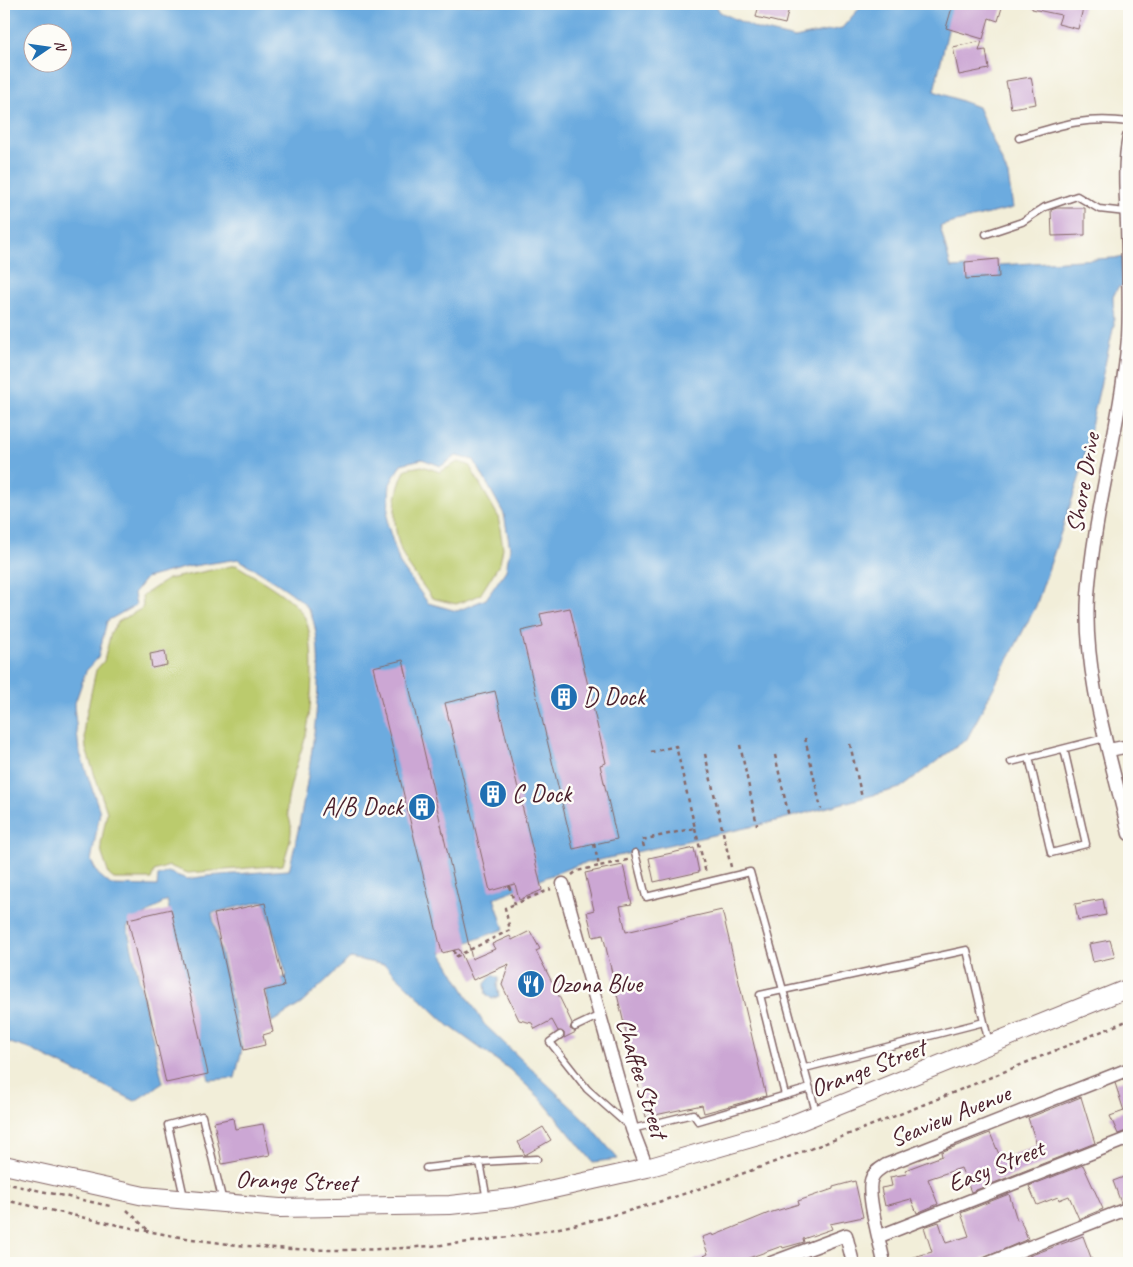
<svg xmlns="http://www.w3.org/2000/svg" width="1133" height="1267" font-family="Caveat,sans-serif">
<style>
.green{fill:#bbcb6d;stroke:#82754c}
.water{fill:#6cabdf;stroke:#5b6585;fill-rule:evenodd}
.building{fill:#cca7d4}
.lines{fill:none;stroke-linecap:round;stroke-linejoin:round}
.lane-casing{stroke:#856768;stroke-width:9}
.street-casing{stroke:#856768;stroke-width:15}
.secondary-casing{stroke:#856768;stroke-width:20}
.path{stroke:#856768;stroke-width:2.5;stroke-dasharray:4 4;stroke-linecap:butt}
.lane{stroke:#fff;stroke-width:6}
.street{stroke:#fff;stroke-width:12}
.secondary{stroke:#fff;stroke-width:18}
.labels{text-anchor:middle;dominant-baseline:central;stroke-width:5;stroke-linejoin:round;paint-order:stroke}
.street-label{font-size:25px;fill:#4a1f2b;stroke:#fdfcf7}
.poi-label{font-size:25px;fill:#4a1f2b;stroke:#fdfcf7;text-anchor:start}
</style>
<rect width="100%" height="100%" fill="#fdfcf7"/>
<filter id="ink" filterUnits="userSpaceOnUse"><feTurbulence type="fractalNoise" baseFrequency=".02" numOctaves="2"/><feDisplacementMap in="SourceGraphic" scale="10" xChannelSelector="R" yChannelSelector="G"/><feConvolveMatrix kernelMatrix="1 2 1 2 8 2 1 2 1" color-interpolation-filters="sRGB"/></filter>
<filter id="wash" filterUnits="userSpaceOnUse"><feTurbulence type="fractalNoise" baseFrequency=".0096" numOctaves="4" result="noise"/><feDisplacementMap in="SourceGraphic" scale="20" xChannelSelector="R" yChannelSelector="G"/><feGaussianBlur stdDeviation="1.12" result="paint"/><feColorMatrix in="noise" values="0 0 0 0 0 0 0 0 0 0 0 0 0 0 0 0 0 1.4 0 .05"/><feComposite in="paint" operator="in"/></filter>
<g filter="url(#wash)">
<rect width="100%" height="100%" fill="#f2eed9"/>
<path class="green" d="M458 462 469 465 498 516 503 548 500 563 480 595 456 604 432 598C424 587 415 575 407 563 391 535 391 497 406 469L422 466 440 472Z
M236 565C255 577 295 598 305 618 316 641 312 714 305 739 298 760 290 783 287 805 286 813 291 820 291 827 292 839 286 853 283 865L188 873 169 866 154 871 151 879H114L109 875 102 854 101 844 107 812 86 749 84 726 96 670 104 661 111 632 119 621 141 609 143 606 142 596 168 579Z"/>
<path class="water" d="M4 4H715L720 12 757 29 795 38 842 28 863 4H954L934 91 978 107 1008 175 1013 208 940 226 951 268 1129 257V286L1118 287 1113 297 1114 325 1079 479 1036 606 967 739 900 788 768 823 577 865 494 898 504 929 441 952 484 1024 587 1122 618 1159 593 1162 540 1098 509 1069 448 1025 385 965 350 958 301 1004 272 1022 265 987 287 976 264 901 212 913 242 1049 235 1078 209 1080 167 900 127 927 163 1083 135 1101 32 1050 4 1041ZM32 32H62V62H32ZM456 456 474 460 504 514 510 548 506 570 486 599 457 611 428 603 400 564 387 523 390 484 401 464 422 459 441 466ZM238 559C253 568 299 595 307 607 336 648 302 820 289 870L207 876 187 879 168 872 158 876 157 886 111 885 98 874 91 861 100 812 79 750 74 706 86 671 98 658 107 621 136 605 134 593 146 578 187 567Z
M492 975 499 978 497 986 499 996 492 999 486 994 485 984Z"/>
<g id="blocks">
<path class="building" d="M759 4H790L785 24 756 17Z
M953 4H1003L998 21 989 18 983 39 946 28Z
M1032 4H1084L1078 29 1058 24 1061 15 1032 9Z
M982 41 979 51 986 50 989 69 959 75 953 47Z
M1031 77 1036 104 1011 108 1006 81Z
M1057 208H1085V235L1052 236 1051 210Z
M998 259 999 277 966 279 965 262Z
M570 608 606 763 600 765 617 839 573 849 521 631 543 626 540 614Z
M165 651 167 665 152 668 150 654Z
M403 660 472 959 495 949 492 944 510 936 512 940 530 931 540 949 536 951 552 982 558 980 563 990 557 992 572 1023 570 1029 576 1032 564 1038V1033L558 1031 552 1020 535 1029 532 1023 519 1020 502 985 509 964 473 980 459 949 442 953 373 667Z
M495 691 542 890 519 900 515 884 490 891 445 703Z
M694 848 699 872 654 882 649 858Z
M623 865 632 904 620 906 626 932 722 910 766 1096 704 1113 702 1105 646 1117 603 935 593 937 587 912 594 910 585 873Z
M1103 899 1106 915 1078 920 1075 904Z
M265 903 284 986 263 991 273 1032 263 1035 265 1045 244 1050 214 914Z
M171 909 208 1074 166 1083 128 919Z
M1110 940 1115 957 1093 962 1089 944Z
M1128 1078 1129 1130 1118 1134 1110 1116 1124 1111 1115 1083Z
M1081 1097 1095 1143 971 1192 961 1168 928 1179 938 1204 917 1213 911 1199 885 1206 881 1188 892 1186 890 1177 907 1174 905 1170 942 1156 941 1152 990 1133 1001 1159 1037 1145 1028 1118Z
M233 1118 235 1129 263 1124 270 1155 222 1164 214 1122Z
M543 1127 551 1140 525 1155 518 1142Z
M1083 1165 1103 1209 1079 1219 1069 1196 1059 1200 1058 1197 1037 1205 1029 1186Z
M1129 1175V1200L1121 1203 1113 1181Z
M855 1181 863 1217 830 1224 832 1229 803 1239 804 1242 783 1248 782 1246 735 1263H688L708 1254 702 1237 712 1234 713 1236 769 1213 799 1204 798 1201 833 1189V1187Z
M1009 1194 1017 1220 1020 1219 1028 1239 972 1263H903L902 1260 932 1252 924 1227 939 1222 946 1243 969 1236 961 1213Z
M1083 1236 1093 1263H1032L1029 1256Z"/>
</g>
</g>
<g filter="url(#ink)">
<use href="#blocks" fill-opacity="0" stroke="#856768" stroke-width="1"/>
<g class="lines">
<g class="lane-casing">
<path id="lane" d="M1019 138C1060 125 1086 116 1129 122
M986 234 1022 222 1045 207 1077 196 1099 209 1126 212
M1029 757 1051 853 1086 844 1064 749
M1011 762 1105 738
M635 853 646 897 750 872 783 990 760 995 785 1095
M575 1027 600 1015
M560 1035 550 1042 587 1089 632 1129 693 1114 698 1121 810 1088
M805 1068 984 1022
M816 1112 783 990 967 950 989 1043
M426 1168 480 1162
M184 1197 168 1125 202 1116 223 1202
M487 1200 480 1162 537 1159"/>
</g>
<g class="street-casing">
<path id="street" d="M1129 137C1123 166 1126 195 1127 224 1128 262 1130 300 1128 338 1121 425 1094 509 1088 596 1083 675 1111 757 1129 834
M1109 750 1129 746
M563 884 632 1129 647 1168
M880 1236 1129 1138
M771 1263 846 1235 853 1263
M884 1263C881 1246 865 1191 872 1178 874 1172 881 1168 886 1165L1129 1069
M989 1263 1129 1208"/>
</g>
<g class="secondary-casing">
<path id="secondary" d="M4 1165 144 1196 280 1208 450 1205 513 1198 647 1168 776 1131 1129 988"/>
</g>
<path class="path" d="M805 738 821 809
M850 744 862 798
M740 745 757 825
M705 754 731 867
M775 755 789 817
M695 828 706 873
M594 844 599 866 628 860
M644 847 642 840 695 828 676 746 651 752
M572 875 577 871 599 866
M509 886 515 904 551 889
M454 950 455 957 510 930 505 908 515 904
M4 1183 110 1206
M4 1200C93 1219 183 1243 275 1248 355 1253 436 1248 515 1236 602 1223 687 1194 769 1164 891 1120 1010 1069 1129 1020
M127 1210 148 1230"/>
<use href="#lane" class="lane"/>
<use href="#street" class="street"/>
<use href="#secondary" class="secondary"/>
</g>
</g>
<defs>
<g id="building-disc" transform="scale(1.4375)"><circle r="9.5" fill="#1f6fb2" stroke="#fdfcf7"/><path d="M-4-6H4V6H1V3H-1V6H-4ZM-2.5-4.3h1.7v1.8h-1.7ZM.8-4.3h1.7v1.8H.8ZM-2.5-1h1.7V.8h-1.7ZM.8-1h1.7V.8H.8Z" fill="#fff"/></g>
<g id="restaurant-disc" transform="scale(1.4375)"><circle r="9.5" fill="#1f6fb2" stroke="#fdfcf7"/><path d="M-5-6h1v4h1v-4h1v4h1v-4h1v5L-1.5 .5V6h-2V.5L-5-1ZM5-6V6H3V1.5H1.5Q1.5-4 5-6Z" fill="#fff"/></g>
</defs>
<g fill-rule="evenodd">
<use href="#building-disc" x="564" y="697"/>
<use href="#building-disc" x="493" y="794"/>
<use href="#building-disc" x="422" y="807"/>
<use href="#restaurant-disc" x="531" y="984"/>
</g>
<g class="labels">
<g class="street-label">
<text transform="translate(1083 483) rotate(-80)">Shore Drive</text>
<text transform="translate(868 1068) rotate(-21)">Orange Street</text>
<text transform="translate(642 1078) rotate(73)">Chaffee Street</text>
<text transform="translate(950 1116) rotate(-22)">Seaview Avenue</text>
<text transform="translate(996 1166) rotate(-22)">Easy Street</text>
<text transform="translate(296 1181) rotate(2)">Orange Street</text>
</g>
<g class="poi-label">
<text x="583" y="697">D Dock</text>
<text x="512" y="794">C Dock</text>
<text x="403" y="807" text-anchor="end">A/B Dock</text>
<text x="550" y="984">Ozona Blue</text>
</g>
</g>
<rect width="1133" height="1267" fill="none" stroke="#fdfcf7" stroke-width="20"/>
<g transform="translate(48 48) rotate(77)"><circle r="24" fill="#fdfcf7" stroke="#b5a4a5"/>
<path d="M0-4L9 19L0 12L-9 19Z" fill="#1f6fb2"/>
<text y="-8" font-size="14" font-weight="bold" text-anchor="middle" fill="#4a1f2b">N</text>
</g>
</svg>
